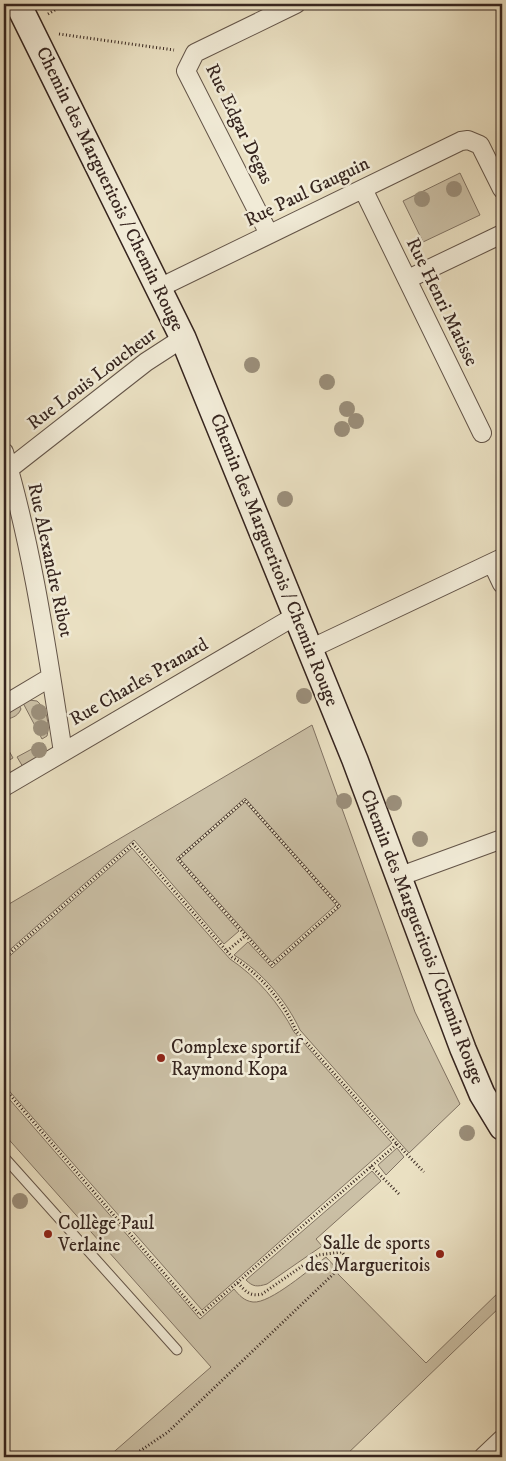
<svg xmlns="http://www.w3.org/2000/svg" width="506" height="1461" font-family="'IM FELL DW Pica',serif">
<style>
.green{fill:#cbc0a6;stroke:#807262}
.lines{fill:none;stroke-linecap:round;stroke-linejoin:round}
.lane-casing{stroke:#635448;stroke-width:11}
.street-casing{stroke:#635448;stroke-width:20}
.secondary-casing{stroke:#36251f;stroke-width:28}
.path{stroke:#36251f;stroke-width:3;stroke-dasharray:1 2.5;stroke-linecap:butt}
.lane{stroke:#f1ebd7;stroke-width:9}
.street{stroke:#f1ebd7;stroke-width:18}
.secondary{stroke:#f1ebd7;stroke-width:25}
.tree{fill:#9b8f7b}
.poi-dot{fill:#8f2418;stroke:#f1ebd7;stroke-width:2}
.labels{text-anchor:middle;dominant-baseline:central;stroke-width:5;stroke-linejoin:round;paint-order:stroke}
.street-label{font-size:19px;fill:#36251f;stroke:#f1ebd7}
.poi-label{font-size:19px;fill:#36251f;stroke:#f1ebd7;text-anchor:start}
</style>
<rect width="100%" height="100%" fill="#eae0c2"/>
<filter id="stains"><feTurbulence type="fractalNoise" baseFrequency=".004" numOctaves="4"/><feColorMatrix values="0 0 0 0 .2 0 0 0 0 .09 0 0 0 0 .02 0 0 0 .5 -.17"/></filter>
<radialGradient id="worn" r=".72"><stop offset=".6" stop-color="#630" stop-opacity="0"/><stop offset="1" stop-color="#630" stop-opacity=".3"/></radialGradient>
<path class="green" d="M460 173 480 215 423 242 403 201Z
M29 700 37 701C47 709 50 724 47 736L42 739 23 703Z
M18 703 21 709C17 718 11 717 4 721V713Z
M312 725 415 1012 460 1104 409 1153 300 1030C286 1000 262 972 234 955L248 942 272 968 341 906 245 798 176 859 239 931 224 944 134 840 4 955V907Z
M4 742 13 758 4 763Z
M43 743 48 753 23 767 17 757Z
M245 802 336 905 272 962 180 859Z
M132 848 230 959C257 977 279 1003 294 1032L392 1143 202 1310 4 1085V961Z
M4 1093 200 1319 234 1289C239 1295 244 1301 253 1302 270 1304 311 1268 326 1257L338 1270V1274L426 1363 502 1289V1305L344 1457H108L211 1367 4 1134Z
M397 1148 404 1157 386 1175 378 1165Z
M372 1171 381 1181 316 1239 322 1246 267 1284C257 1287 253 1287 246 1280Z"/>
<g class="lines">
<g class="lane-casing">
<path id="lane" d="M4 1157 177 1350"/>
</g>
<g class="street-casing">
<path id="street" d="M363 189 482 433
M269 234 186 71 195 53 296 4
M408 279 502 234
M159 288 461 141 468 140 480 145 502 189
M4 452C33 550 47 651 63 752
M4 473 146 362 183 338
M492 563 502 584
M310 649 502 558
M4 705 51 677
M4 787 297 615
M398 877 502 839
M483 1457 502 1439"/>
</g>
<g class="secondary-casing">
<path id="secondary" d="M18 4 183 338 355 760 463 1049 482 1094 502 1127"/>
</g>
<path class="path" d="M48 14 65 4
M59 34 174 50
M245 800 339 906 272 965 178 859Z
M227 951 245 936
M4 958 133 844 232 957C260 974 284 1002 296 1031L397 1144 200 1315 4 1088
M397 1144 424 1172
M371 1166 400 1195
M131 1457 168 1432 348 1260 342 1252 318 1255 262 1294C250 1297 245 1291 238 1283"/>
<use href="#lane" class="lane"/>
<use href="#street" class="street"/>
<use href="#secondary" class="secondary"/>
</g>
<g class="tree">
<circle cx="454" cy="189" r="8"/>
<circle cx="422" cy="199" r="8"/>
<circle cx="252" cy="365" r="8"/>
<circle cx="327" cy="382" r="8"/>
<circle cx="347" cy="409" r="8"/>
<circle cx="356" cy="421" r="8"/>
<circle cx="342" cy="429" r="8"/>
<circle cx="285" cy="499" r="8"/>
<circle cx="304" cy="696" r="8"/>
<circle cx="39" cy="712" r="8"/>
<circle cx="41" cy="728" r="8"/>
<circle cx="39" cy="750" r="8"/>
<circle cx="344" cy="801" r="8"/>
<circle cx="394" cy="803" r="8"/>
<circle cx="420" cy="839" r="8"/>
<circle cx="467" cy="1133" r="8"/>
<circle cx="20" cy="1201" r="8"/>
</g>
<g class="poi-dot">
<circle cx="161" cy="1058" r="5"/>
<circle cx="48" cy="1234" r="5"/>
<circle cx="440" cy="1254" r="5"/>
</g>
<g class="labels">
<g class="street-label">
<text transform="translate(239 124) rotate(64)">Rue Edgar Degas</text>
<text transform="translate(110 189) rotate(64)">Chemin des Margueritois / Chemin Rouge</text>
<text transform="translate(307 192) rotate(-26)">Rue Paul Gauguin</text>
<text transform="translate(442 302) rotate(64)">Rue Henri Matisse</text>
<text transform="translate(92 379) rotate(-37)">Rue Louis Loucheur</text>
<text transform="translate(50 560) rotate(78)">Rue Alexandre Ribot</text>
<text transform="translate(274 560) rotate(68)">Chemin des Margueritois / Chemin Rouge</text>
<text transform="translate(139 682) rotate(-30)">Rue Charles Pranard</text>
<text transform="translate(422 937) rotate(69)">Chemin des Margueritois / Chemin Rouge</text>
</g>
<g class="poi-label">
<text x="171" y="1047">Complexe sportif<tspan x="171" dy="22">Raymond Kopa</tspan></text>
<text x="58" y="1223">Collège Paul<tspan x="58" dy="22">Verlaine</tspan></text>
<text x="430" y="1243" text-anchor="end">Salle de sports<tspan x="430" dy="22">des Margueritois</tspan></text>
</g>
</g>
<rect width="506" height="1461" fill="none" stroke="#eae0c2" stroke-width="20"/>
<rect x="5" y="5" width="496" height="1451" fill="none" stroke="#36251f" stroke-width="2.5"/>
<rect x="10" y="10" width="486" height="1441" fill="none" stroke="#36251f"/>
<rect width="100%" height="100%" filter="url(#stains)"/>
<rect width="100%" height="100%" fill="url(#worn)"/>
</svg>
